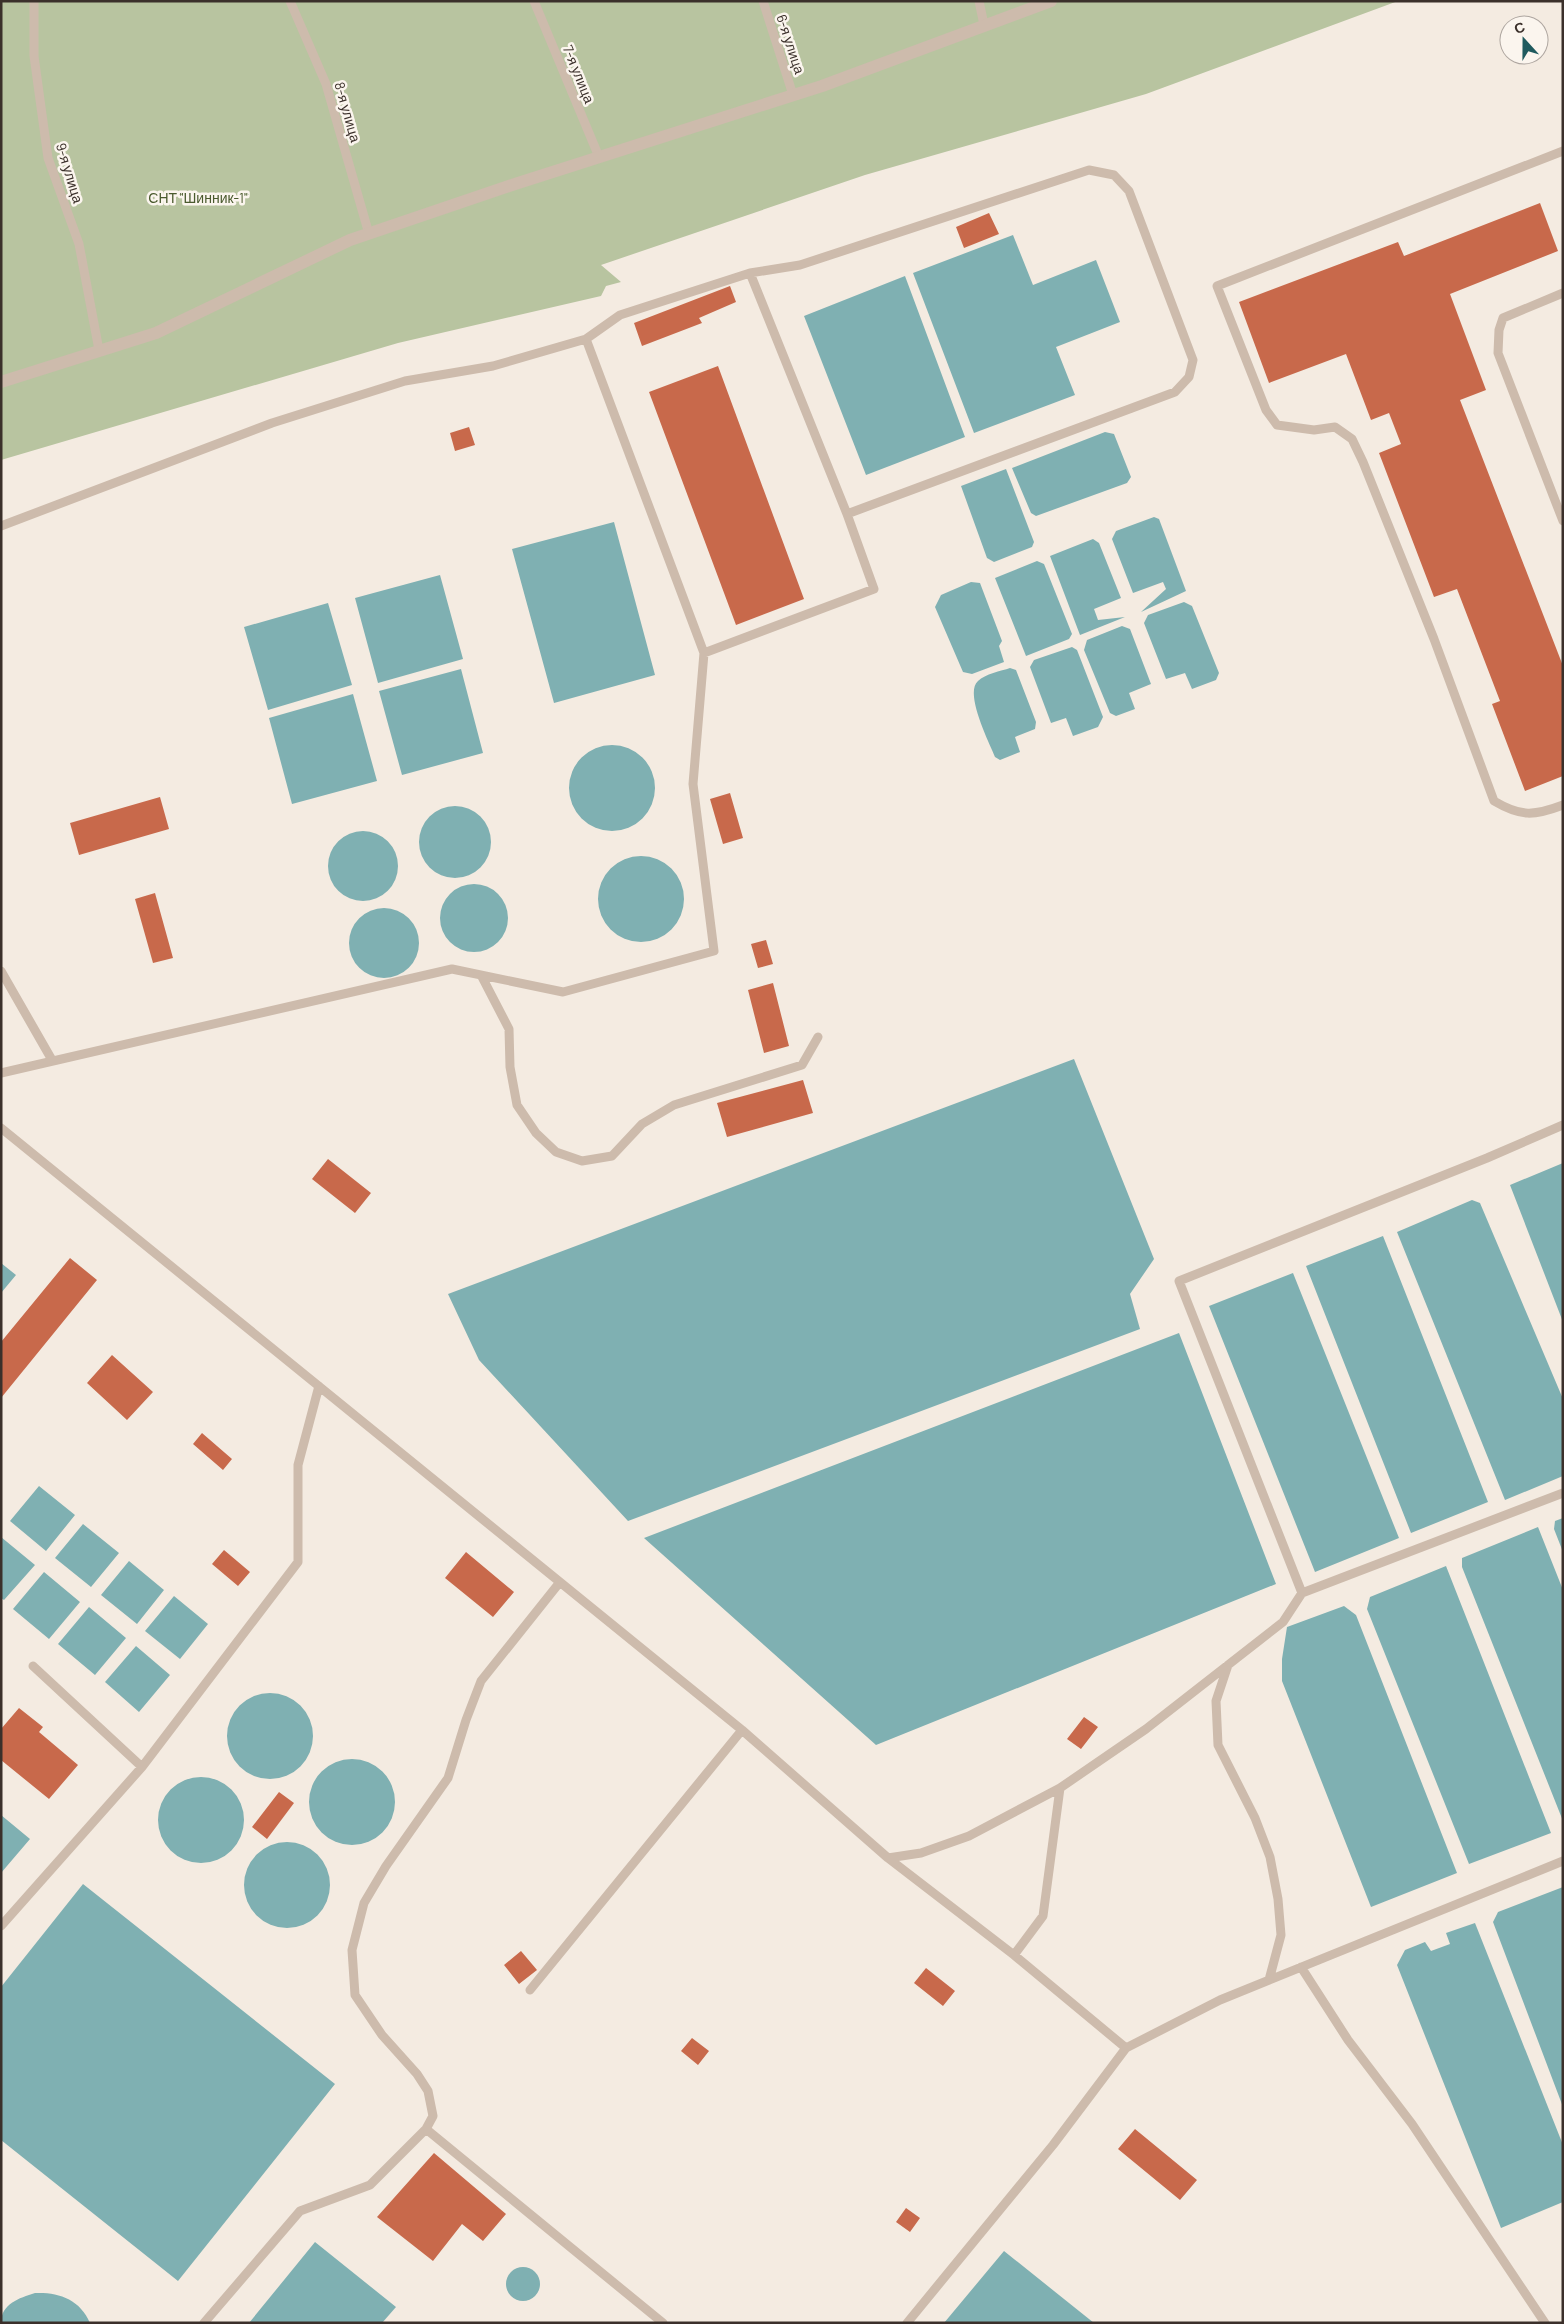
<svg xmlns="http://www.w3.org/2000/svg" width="1564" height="2324" font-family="Barlow,sans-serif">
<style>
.green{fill:#b8c4a0}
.water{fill:#7fb0b2}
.building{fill:#c8694b}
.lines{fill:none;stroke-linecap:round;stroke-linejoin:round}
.lane{stroke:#cdbbac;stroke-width:9}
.street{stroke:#cdbbac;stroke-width:12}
.labels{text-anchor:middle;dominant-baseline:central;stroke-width:5;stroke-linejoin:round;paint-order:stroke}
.street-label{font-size:14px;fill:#3b302b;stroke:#fbf5ee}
.park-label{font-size:14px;fill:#4a5a2e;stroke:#fbf5ee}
</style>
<rect width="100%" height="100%" fill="#f4ebe1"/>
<path class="green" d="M1 1H1398L1146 94 865 175 601 265 621 282 606 286 601 296 398 343 1 460Z"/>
<path class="water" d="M1013 235 1033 285 1096 260 1120 322 1056 347 1075 395 974 433 913 273Z
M905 276 965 437 866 475 804 316Z
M1105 432 1114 434 1131 477 1127 483 1036 516 1031 513 1012 468Z
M1006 469 1034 542 1032 547 994 562 987 558 961 486Z
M1154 517 1159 519 1186 591 1141 612 1166 589 1163 582 1133 593 1112 539 1116 531Z
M614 522 655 675 554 703 512 549Z
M1093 539 1099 543 1121 598 1094 609 1098 620 1125 617 1080 635 1050 556Z
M1037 561 1044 564 1072 634 1069 639 1026 656 995 578Z
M440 575 463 659 378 683 355 598Z
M971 582 980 583 1002 641 999 646 1004 662 972 674 963 672 935 607 941 595Z
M1184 602 1192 606 1219 673 1216 680 1192 689 1185 673 1166 679 1144 623 1148 615Z
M328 603 352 685 268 710 244 627Z
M1122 626 1130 629 1151 684 1129 693 1135 709 1116 716 1110 713 1084 650 1087 640Z
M1072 647 1077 650 1103 717 1098 727 1073 736 1066 718 1051 723 1030 667 1034 660Z
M1010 668 1016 670 1036 722 1035 729 1015 737 1020 752 1000 760 995 757C989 742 964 693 978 681 985 674 1001 671 1010 668Z
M461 669 483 753 402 775 379 691Z
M353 694 377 781 292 804 269 718Z
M569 788a43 43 0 1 1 86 0a43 43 0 1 1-86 0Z
M419 842a36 36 0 1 1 72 0a36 36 0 1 1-72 0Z
M328 866a35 35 0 1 1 70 0a35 35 0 1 1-70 0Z
M598 899a43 43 0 1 1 86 0a43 43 0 1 1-86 0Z
M440 918a34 34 0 1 1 68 0a34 34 0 1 1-68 0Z
M349 943a35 35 0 1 1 70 0a35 35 0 1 1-70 0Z
M1074 1059 1154 1259 1130 1294 1140 1329 628 1521 479 1360 448 1294Z
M1563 1163V1322L1510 1185Z
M1472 1200 1480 1203 1563 1399V1476L1505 1500 1397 1232Z
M1383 1236 1488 1502 1411 1533 1306 1266Z
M1 1263 16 1275 1 1293Z
M1293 1273 1399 1538 1315 1572 1209 1306Z
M1179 1333 1276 1584 876 1745 644 1538Z
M39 1486 75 1515 46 1551 10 1521Z
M1563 1518V1552L1554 1529 1555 1521Z
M83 1524 119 1553 91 1587 55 1558Z
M1538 1527 1563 1590V1821L1462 1567V1558Z
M1 1537 35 1565 4 1600 1 1598Z
M129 1561 164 1590 137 1624 101 1595Z
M1446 1566 1551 1833 1469 1864 1367 1609 1370 1597Z
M44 1572 80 1602 49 1639 13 1609Z
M174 1596 208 1624 180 1659 145 1631Z
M1344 1606 1356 1615 1457 1873 1371 1907 1282 1681V1659L1287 1627Z
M89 1607 126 1638 95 1675 58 1644Z
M136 1646 170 1675 139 1712 105 1682Z
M227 1736a43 43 0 1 1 86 0a43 43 0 1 1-86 0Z
M309 1802a43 43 0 1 1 86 0a43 43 0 1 1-86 0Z
M158 1820a43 43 0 1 1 86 0a43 43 0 1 1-86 0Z
M1 1815 30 1839 1 1873Z
M244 1885a43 43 0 1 1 86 0a43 43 0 1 1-86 0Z
M83 1884 335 2084 178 2281 1 2140V1987Z
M1563 1887V2107L1493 1922 1498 1912Z
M1475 1923 1563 2145V2202L1501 2228 1397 1965 1405 1950 1425 1942 1431 1951 1450 1944 1446 1933Z
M315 2242 396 2307 382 2323H249Z
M1004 2251 1094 2323H944Z
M506 2284a17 17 0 1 1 34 0a17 17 0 1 1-34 0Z
M35 2293C58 2292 80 2299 90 2323H1C1 2304 19 2298 35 2293Z"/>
<path class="building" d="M1540 203 1558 251 1450 294 1486 390 1460 400 1563 666V776L1525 791 1492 704 1500 701 1457 589 1434 597 1379 453 1401 444 1389 413 1371 420 1346 354 1269 383 1239 302 1398 242 1404 256Z
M989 213 999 234 964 248 956 227Z
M730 286 736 302 699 318 702 323 642 346 634 323Z
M718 366 804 599 736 625 649 392Z
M469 427 475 445 455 451 450 433Z
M730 793 743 838 723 844 710 799Z
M160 797 169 829 79 855 70 823Z
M155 893 173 958 153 963 135 899Z
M766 940 773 964 758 968 751 944Z
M773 983 789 1046 764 1053 748 990Z
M803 1080 813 1113 727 1137 717 1103Z
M328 1159 371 1193 355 1213 312 1179Z
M70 1258 97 1280 1 1398V1342Z
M112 1355 153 1392 127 1420 87 1383Z
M202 1433 232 1459 223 1470 193 1444Z
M224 1550 250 1572 238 1586 212 1564Z
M466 1552 514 1592 493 1617 445 1578Z
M19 1708 43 1727 39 1732 78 1765 49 1799 1 1760V1729Z
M1084 1717 1098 1727 1081 1749 1067 1739Z
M279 1792 294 1803 267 1839 252 1827Z
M521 1951 537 1970 519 1984 504 1965Z
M926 1968 955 1991 943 2006 914 1983Z
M692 2038 709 2051 698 2065 681 2051Z
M1135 2129 1197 2180 1180 2200 1118 2149Z
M434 2153 506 2214 483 2241 462 2224 433 2261 377 2217Z
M906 2208 920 2218 910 2232 896 2222Z"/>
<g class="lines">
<path class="lane" d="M34 1V56L48 158 79 244 99 350
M290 1 326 84 369 234
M534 1 599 157
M763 1 793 95
M979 1 984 25
M1563 151 1217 286 1266 410 1277 425 1314 430 1335 427 1352 439 1363 462 1434 639 1494 801C1521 817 1534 816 1563 805
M1563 293 1503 318 1499 330 1498 353 1563 521
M586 339 620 315 750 273 800 265 1089 170 1114 175 1129 191 1193 360 1189 377 1175 392 847 514
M1 526 272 423 405 381 493 366 586 339 704 653 693 784 714 951 563 992 452 969 1 1073
M704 653 874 589 847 514 750 273
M1 971 52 1060
M481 975 509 1029 510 1067 517 1105 536 1133 556 1152 582 1161 612 1156 642 1124 674 1105 802 1065 818 1037
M1 1128 742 1730 888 1858 1014 1955 1126 2048
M1302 1593 1179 1281 1487 1158 1563 1125
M1228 1665 1216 1701 1218 1745 1255 1818 1270 1857 1278 1899 1281 1935 1269 1980
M33 1666 142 1767
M888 1858 921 1853 969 1836 1060 1788
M1 1926 142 1767 298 1562V1465L319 1386
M1014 1955 1043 1916 1060 1788 1146 1729 1283 1622 1302 1593 1563 1493
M1301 1967 1348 2040 1412 2124 1545 2323
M530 1990 742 1730
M426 2129 433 2116 428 2091 417 2074 382 2035 355 1995 352 1950 364 1903 386 1866 448 1778 466 1720 481 1681 560 1582
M204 2323 300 2211 370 2185 426 2129 663 2323
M907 2323 1053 2145 1126 2048 1220 2000 1563 1861"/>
<path class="street" d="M1 382 156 333 350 240 515 184 822 86 1051 1"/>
</g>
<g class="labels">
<g class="street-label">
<text transform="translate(791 44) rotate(72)">6-я улица</text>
<text transform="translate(579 74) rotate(68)">7-я улица</text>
<text transform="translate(348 112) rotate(74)">8-я улица</text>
<text transform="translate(70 173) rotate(73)">9-я улица</text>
</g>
<g class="park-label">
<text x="198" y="197">СНТ "Шинник-1"</text>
</g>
</g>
<rect width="1564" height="2324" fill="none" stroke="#3b302b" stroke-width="5"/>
<g transform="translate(1524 40) rotate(339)"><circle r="24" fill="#fbf5ee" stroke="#aea6a0"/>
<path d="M0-4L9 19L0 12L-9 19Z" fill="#1f5a5e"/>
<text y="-8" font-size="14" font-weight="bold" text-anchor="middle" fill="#3b302b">С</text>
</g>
</svg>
